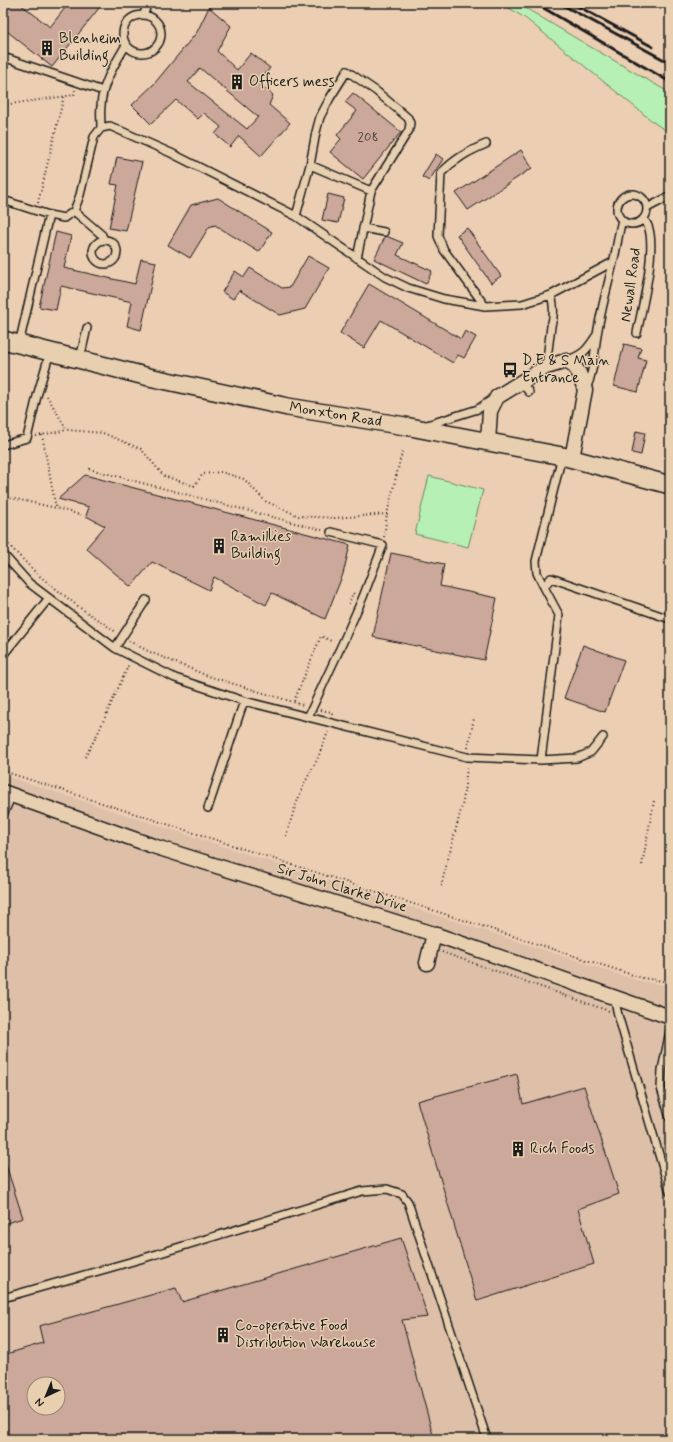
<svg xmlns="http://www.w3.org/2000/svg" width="673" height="1442" font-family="Mynerve,sans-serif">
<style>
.built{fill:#dec0a9;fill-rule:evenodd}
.green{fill:#b6f0b4;stroke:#698668}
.building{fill:#cca89b;stroke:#1c1c1c;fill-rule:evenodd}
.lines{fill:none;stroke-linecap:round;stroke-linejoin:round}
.service-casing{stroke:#1c1c1c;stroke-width:10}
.minor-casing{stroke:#1c1c1c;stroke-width:17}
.tertiary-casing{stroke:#1c1c1c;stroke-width:20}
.path{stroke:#1c1c1c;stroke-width:2;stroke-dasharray:1 3;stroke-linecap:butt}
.service{stroke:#e7cfaf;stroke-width:7}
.minor{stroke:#e7cfaf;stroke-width:14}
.tertiary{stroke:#e7cfaf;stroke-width:17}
.rail{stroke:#1c1c1c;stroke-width:3}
.labels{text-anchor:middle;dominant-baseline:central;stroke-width:3;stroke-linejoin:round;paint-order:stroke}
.number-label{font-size:13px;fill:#483f3c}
.poi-label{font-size:15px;fill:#1c1c1c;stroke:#e7cfaf;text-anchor:start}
.street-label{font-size:15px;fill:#1c1c1c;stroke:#e7cfaf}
</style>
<rect width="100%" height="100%" fill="#ecceb3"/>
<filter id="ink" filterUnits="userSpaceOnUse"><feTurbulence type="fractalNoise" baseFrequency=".025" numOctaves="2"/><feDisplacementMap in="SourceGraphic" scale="8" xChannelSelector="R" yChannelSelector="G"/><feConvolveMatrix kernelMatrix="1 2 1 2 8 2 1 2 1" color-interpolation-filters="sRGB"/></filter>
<g filter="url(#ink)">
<path class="built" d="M3 775 640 981 670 986V1439H3ZM34 1384H58V1408H34Z"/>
<path class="green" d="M501 3H517L589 46 670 93V133L656 124 525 18Z
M429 476 483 490 468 547 415 534Z"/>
<path class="building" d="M3 3H19L50 27 69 3H103L52 67 3 28Z
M209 7 231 26 217 51 237 70 251 53 270 68 258 83 273 95 269 105 290 123 261 156 239 136 230 147 215 134 221 127 204 113 198 119 176 100 151 124 132 105 154 84 197 32ZM200 68 258 117 247 129 188 82Z
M353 93 401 132 363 179 330 152 341 139 337 135 357 111 345 102Z
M521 150 532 168 468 210 456 193Z
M436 154 443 159 429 181 422 177Z
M117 157 142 162 126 231 109 228 118 185 111 184Z
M328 194 344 198 338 223 322 220Z
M218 198 272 232 259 252 215 225 209 227 190 258 168 245 191 205Z
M467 228 501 276 491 283 457 235Z
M56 232 71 236 64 268 135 284 141 259 156 262 141 330 127 326 132 302 61 286 56 310 39 307Z
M386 236 403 243 397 255 432 271 426 284 374 259 385 237Z
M308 256 329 268 305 309 280 315 239 290 233 299 222 292 235 271 244 277 250 268 282 288 290 287Z
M369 284 461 339 465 331 476 337 464 358 458 355 453 363 381 320 364 348 340 333Z
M624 344 641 348 638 358 646 360 638 392 614 386Z
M636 431 645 433 641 455 632 453Z
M85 475 350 545 343 574 325 619 272 593 266 605 214 577 209 590 152 562 131 587 86 548 105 526 86 516 89 507 58 499Z
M391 553 444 564 440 586 497 598 484 660 373 637Z
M583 645 624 660 605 712 564 698Z
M517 1074 523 1104 584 1086 619 1194 578 1209 594 1264 477 1301 417 1101Z
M5 1162 23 1218 3 1224V1163Z
M401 1238 428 1317 402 1320 434 1439H3V1355L43 1343 39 1326 176 1288 182 1302ZM34 1384H58V1408H34Z"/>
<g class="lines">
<g class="service-casing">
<path id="service" d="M123 34a19 19 0 1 1 38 0a19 19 0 1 1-38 0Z
M144 15 147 3
M3 57 103 91
M101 128C101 121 100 113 101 106 102 83 115 64 126 45
M310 165 371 191
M617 209a15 15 0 1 1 30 0a15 15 0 1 1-30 0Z
M3 200 49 215 64 218 74 211 102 235 104 240
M647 208 670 196
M74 211 80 195 94 137 101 128 110 126 171 153 296 216 385 277 408 288 444 299 485 306 522 304 551 295 613 262
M296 216 310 165 316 132 320 117 330 98 347 71 376 91 408 118 410 123 409 130 371 191 357 258
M363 228 384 232
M93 252a12 12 0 1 1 24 0a12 12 0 1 1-24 0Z
M485 306 444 250 438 236 441 173C455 159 467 152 486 144
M637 333C642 308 657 249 648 226 647 223 645 221 643 219
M19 344 49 215
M80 359 87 328
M566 361C584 354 586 351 596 336
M546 367 551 326C554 317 554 305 551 295
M521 382 529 392
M586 389C595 369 594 350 598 329 602 306 608 285 613 263 617 248 618 234 622 220
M427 425 478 409 493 399
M3 445 27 438 37 396 50 352
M3 554 29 583 115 648 175 678 244 701 467 757 541 760 559 615 544 587 551 578 670 619
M544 587 537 573 536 561 562 456
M115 648 146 600
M3 655 49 598
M308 717 343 642 363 597 383 545 331 532
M541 760 577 758 591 752 603 737
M208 808 244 701
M3 815 12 795
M614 997 618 1015 670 1192
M670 1031 662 1070 661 1088 670 1118
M3 1298 144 1258 362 1191 387 1189 402 1194 408 1202 487 1439"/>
</g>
<g class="minor-casing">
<path id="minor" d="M488 442 490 411 497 397 546 367 566 361 574 366 579 373 585 390 572 458
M3 792 153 846 434 934 670 1017
M427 963 434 934"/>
</g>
<g class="tertiary-casing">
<g id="tertiary">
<path id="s1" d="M3 340 149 377 288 407 405 426 562 456 670 485"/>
</g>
</g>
<path class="path" d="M3 105 74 95 75 90
M38 203 64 96
M47 396 67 430
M42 435 56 508 81 515
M36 436 67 430 103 433 141 449 164 476 194 486 203 474 221 472 244 479 265 501 299 516 334 518 387 514 402 452
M89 469 322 530
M3 496 56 508
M384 537 387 514
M3 539 37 574 79 607 116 632
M349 604 353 593 354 594
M129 641 150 652 208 676 303 705
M294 701 321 636 333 642
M321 710 332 712V714
M468 748 474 718
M85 757 98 733 129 664
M3 771 642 978 670 982
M286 836 295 807 304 784 317 760 328 732
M642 865 654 801
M441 886 463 802 467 767
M442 952 609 1011"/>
<use href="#service" class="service"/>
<use href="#minor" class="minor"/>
<use href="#tertiary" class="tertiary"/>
<path class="rail" d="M535 3 670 82
M559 3 670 63
M572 3 653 47"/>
</g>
</g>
<defs>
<g id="building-bare" transform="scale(1.2)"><path d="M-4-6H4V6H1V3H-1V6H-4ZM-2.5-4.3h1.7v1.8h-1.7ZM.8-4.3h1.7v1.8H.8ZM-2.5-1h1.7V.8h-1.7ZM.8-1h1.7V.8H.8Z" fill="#1c1c1c" stroke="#e7cfaf" stroke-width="2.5" paint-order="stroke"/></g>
<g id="bus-bare" transform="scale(1.2)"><path d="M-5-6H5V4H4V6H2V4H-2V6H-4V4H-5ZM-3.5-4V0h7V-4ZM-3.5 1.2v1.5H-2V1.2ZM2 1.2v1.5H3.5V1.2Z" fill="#1c1c1c" stroke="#e7cfaf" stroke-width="2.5" paint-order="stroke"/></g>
</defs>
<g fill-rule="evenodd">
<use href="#building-bare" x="47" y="48"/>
<use href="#building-bare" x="237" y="82"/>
<use href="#bus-bare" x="510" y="370"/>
<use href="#building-bare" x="219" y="546"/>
<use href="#building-bare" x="518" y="1149"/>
<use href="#building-bare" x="223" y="1335"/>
</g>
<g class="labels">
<g class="number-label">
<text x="368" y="137">208</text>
</g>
<g class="poi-label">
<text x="59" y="39">Blenheim<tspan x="59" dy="17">Building</tspan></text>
<text x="249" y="82">Officers mess</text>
<text x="522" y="361">D.E &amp; S Main<tspan x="522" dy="17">Entrance</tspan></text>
<text x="231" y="537">Ramillies<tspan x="231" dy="17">Building</tspan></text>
<text x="530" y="1149">Rich Foods</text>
<text x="235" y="1326">Co-operative Food<tspan x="235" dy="17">Distribution Warehouse</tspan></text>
</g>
<g class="street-label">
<text transform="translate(631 285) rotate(-82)">Newall Road</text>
<text stroke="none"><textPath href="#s1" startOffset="341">Monxton Road</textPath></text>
<text transform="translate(342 888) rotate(17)">Sir John Clarke Drive</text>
</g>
</g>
<rect width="673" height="1442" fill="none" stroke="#e7cfaf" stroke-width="16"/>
<rect x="8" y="8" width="657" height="1426" fill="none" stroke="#1c1c1c" stroke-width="1.5" filter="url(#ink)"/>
<g transform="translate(46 1396) rotate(224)"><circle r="19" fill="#e7cfaf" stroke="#968774"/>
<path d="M0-3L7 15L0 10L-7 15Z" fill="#1c1c1c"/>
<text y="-6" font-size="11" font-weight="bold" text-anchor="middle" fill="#1c1c1c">N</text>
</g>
</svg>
